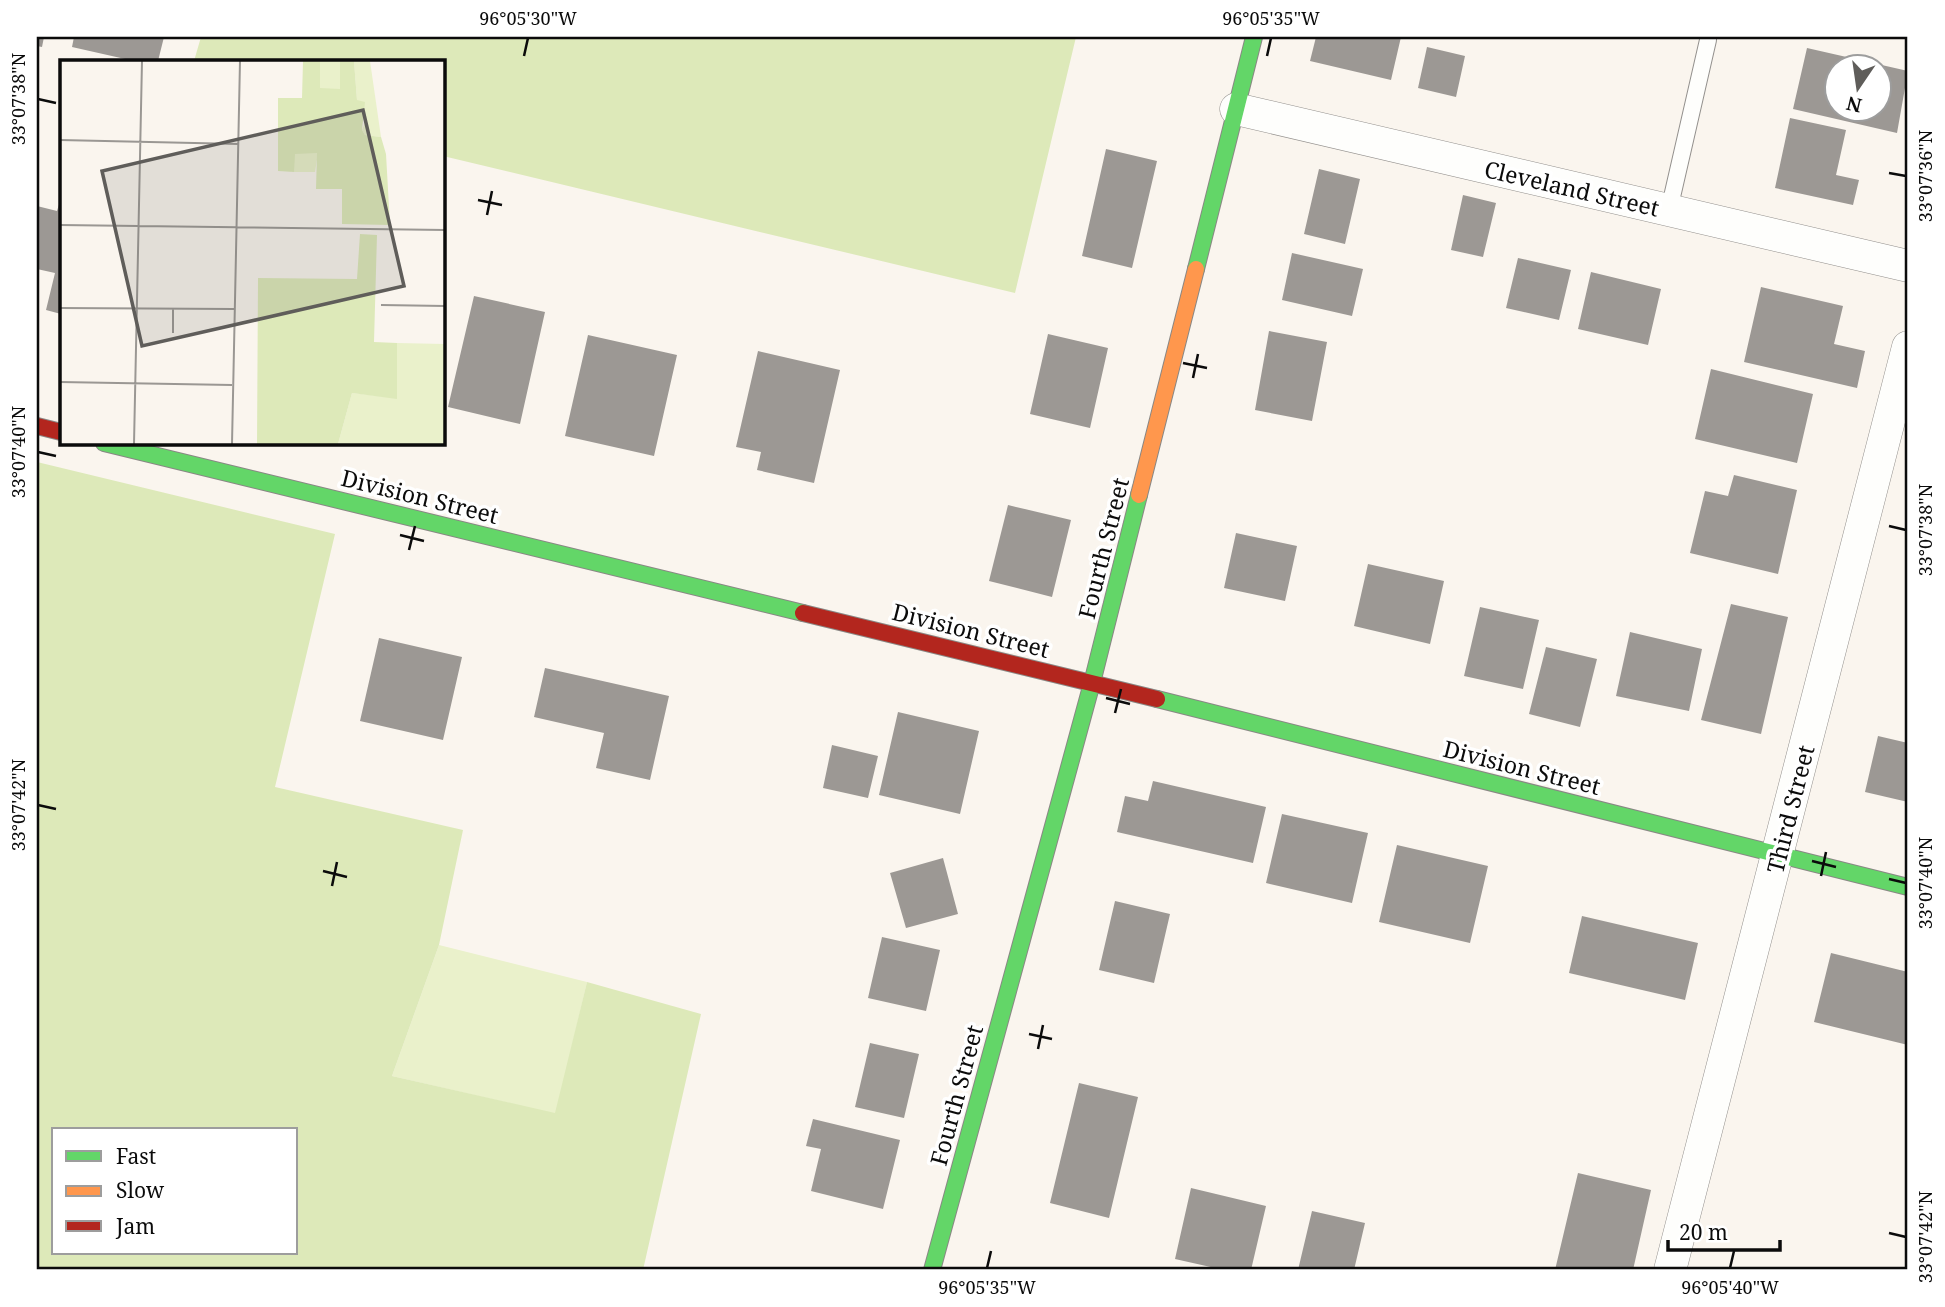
<svg xmlns="http://www.w3.org/2000/svg" width="1945" height="1307" font-family="'Noto Serif',serif">
<style>
.green{fill:#eaf1cb}
.forest{fill:#dde9b9;fill-rule:evenodd}
.building{fill:#9c9894;fill-rule:evenodd}
.lines{fill:none;stroke-linecap:round;stroke-linejoin:round}
.lane-casing{stroke:#93908d;stroke-width:18}
.street-casing{stroke:#93908d;stroke-width:33}
.fast-casing{stroke:#898784;stroke-width:18}
.slow-casing{stroke:#898784;stroke-width:18}
.jam-casing{stroke:#898784;stroke-width:18}
.lane{stroke:#fefefc;stroke-width:16}
.street{stroke:#fefefc;stroke-width:32}
.fast{stroke:#63d668;stroke-width:16}
.slow{stroke:#ff974d;stroke-width:16}
.jam{stroke:#b3261e;stroke-width:16}
.ticks{fill:none;stroke:#0b0b0b;stroke-width:2.5}
.labels{text-anchor:middle;dominant-baseline:central;stroke-width:7;stroke-linejoin:round;paint-order:stroke}
.street-label{font-size:23px;fill:#0b0b0b;stroke:#fff}
.inset-road{fill:none;stroke:#9a9793;stroke-width:2}
.view{fill:#5f5d5a;fill-opacity:0.15;stroke:#5f5d5a;stroke-width:3.5}
.inset-edge{fill:none;stroke:#0b0b0b;stroke-width:3.5}
.neatline{fill:none;stroke:#0b0b0b;stroke-width:2.5}
.ticks-label{font-size:18px;text-anchor:middle;fill:#0b0b0b}
</style>
<rect width="100%" height="100%" fill="#faf5ee"/>
<path class="green" d="M439 945 587 982 556 1114 392 1076Z"/>
<path class="forest" d="M201 37H1076L1015 293 443 156V61H194Z
M37 462 335 534 275 787 463 830 439 945 392 1076 555 1113 587 982 701 1014 643 1270H37ZM54 1130H296V1253H54Z"/>
<path class="building" d="M37 37H44L42 47 37 46Z
M74 37H164L158 61H134L72 47Z
M1316 37H1401L1391 80 1310 61Z
M1427 47 1465 56 1456 97 1418 88Z
M1807 48 1908 71 1897 133 1793 109ZM1836 66H1878V108H1836Z
M1790 118 1846 130 1836 175 1859 180 1853 205 1775 188Z
M1106 149 1157 161 1132 268 1082 256Z
M1319 169 1360 179 1345 244 1304 234Z
M1463 195 1496 203 1483 257 1451 250Z
M61 198V314L46 310 55 273 37 269V206L57 211Z
M1292 253 1363 269 1352 316 1282 300Z
M1518 258 1571 270 1559 320 1506 308Z
M1591 272 1661 289 1648 345 1578 329Z
M1761 287 1843 306 1834 344 1865 351 1857 388 1744 362Z
M474 296 545 312 520 424 448 407Z
M1269 331 1327 342 1312 421 1255 410Z
M1048 334 1108 348 1090 428 1030 414Z
M588 335 677 355 654 456 565 436Z
M758 351 840 370 814 483 757 470 761 452 736 447Z
M1711 369 1813 394 1797 463 1695 439Z
M1734 475 1797 490 1778 574 1690 553 1705 491 1728 496Z
M1008 505 1071 520 1052 597 989 581Z
M1236 533 1297 546 1285 601 1224 588Z
M1368 564 1444 581 1430 644 1354 626Z
M1731 604 1788 617 1761 734 1701 720Z
M1480 607 1539 620 1523 689 1464 676Z
M1630 632 1702 649 1689 711 1616 696Z
M379 638 462 657 443 740 360 721Z
M1546 647 1597 659 1580 727 1529 714Z
M545 668 669 696 650 780 596 768 604 733 534 717Z
M898 712 979 731 960 814 879 795Z
M1878 736 1908 743V802L1865 792Z
M832 745 878 756 868 798 823 788Z
M1153 781 1266 807 1253 863 1117 832 1125 796 1148 801Z
M1282 814 1368 833 1352 903 1266 883Z
M1397 845 1488 866 1470 943 1379 922Z
M943 858 958 914 906 928 890 873Z
M1115 901 1170 914 1154 983 1099 970Z
M1582 916 1698 943 1685 1000 1569 973Z
M882 937 940 950 926 1011 868 998Z
M1831 953 1908 972V1045L1814 1022Z
M870 1043 919 1054 904 1118 855 1107Z
M1079 1083 1138 1097 1109 1218 1050 1203Z
M813 1119 900 1140 883 1209 811 1191 821 1149 806 1146Z
M1578 1173 1651 1190 1633 1270H1555Z
M1191 1188 1266 1206 1251 1270H1224L1175 1259Z
M1312 1211 1365 1223 1354 1270H1298Z"/>
<g class="lines">
<g class="lane-casing">
<path id="lane" d="M1669 210 1708 40"/>
</g>
<g class="street-casing">
<path id="street" d="M1236 109 1908 266
M1670 1270 1908 347"/>
</g>
<g class="fast-casing">
<path id="fast" d="M1196 269 1254 37
M104 443 803 613
M1157 699 1908 887
M932 1270 1092 683 1139 495"/>
</g>
<g class="slow-casing">
<path id="slow" d="M1139 495 1196 269"/>
</g>
<g class="jam-casing">
<path id="jam" d="M37 426 61 432
M803 613 1157 699"/>
</g>
<use href="#lane" class="lane"/>
<use href="#street" class="street"/>
<use href="#fast" class="fast"/>
<use href="#slow" class="slow"/>
<use href="#jam" class="jam"/>
</g>
<path class="ticks" d="M524 56 528 38M1267 56 1271 38M38 99 56 103M1889 173 1906 176M478 200 502 205M487 215 492 191M1183 363 1207 368M1193 378 1198 354M38 452 56 456M1889 526 1906 530M400 535 424 541M409 550 415 526M1106 698 1130 704M1115 713 1121 689M38 805 56 809M1812 861 1836 867M323 871 347 877M1821 876 1826 852M1889 879 1906 883M332 886 337 862M1029 1034 1052 1039M1038 1049 1043 1025M1889 1233 1906 1237M987 1268 991 1251M1730 1268 1734 1251"/>
<g class="labels">
<g class="street-label">
<text transform="translate(1572 188) rotate(13)">Cleveland Street</text>
<text transform="translate(420 496) rotate(14)">Division Street</text>
<text transform="translate(1103 548) rotate(-76)">Fourth Street</text>
<text transform="translate(971 630) rotate(14)">Division Street</text>
<text transform="translate(1522 767) rotate(14)">Division Street</text>
<text transform="translate(1790 809) rotate(-76)">Third Street</text>
<text transform="translate(956 1095) rotate(-75)">Fourth Street</text>
</g>
</g>
<g transform="translate(60 60)">
<rect width="385" height="385" fill="#faf5ee"/>
<path d="M260 1H280V29H260ZM294 1H310L321 77 305 75 302 70 306 60 297 40ZM234 93H258L255 112H234ZM337 283 385 284V384H278L292 333 337 338Z" fill="#eaf1cb"/>
<path d="M243 1H260V28L280 29V1H294L297 40 305 42 302 70 305 75 321 77 326 94 330 165 282 164V129H256L257 93 235 94 234 112 218 111V38H242ZM300 174 317 175 314 282 337 283V339L292 333 278 384H197L198 218 297 219Z" fill="#dde9b9"/>
<path class="inset-road" d="M0 80 179 84M0 165 385 170M321 245 385 246M0 248 174 249M113 249V273M0 322 172 325M74 384 82 1M172 384 180 1"/>
<path class="view" d="M303 50 344 226 82 286 42 111Z"/>
<rect width="385" height="385" class="inset-edge"/>
</g>
<rect width="1945" height="1307" fill="none" stroke="#ffffff" stroke-width="77"/>
<rect x="52" y="1128" width="245" height="126" fill="#ffffff" stroke="#9d9d9d" stroke-width="2"/>
<rect x="66" y="1151" width="35" height="10" fill="#63d668" stroke="#9d9d9d" stroke-width="2"/>
<text x="116" y="1164" font-size="21" fill="#0b0b0b">Fast</text>
<rect x="66" y="1186" width="35" height="10" fill="#ff974d" stroke="#9d9d9d" stroke-width="2"/>
<text x="116" y="1198" font-size="21" fill="#0b0b0b">Slow</text>
<rect x="66" y="1221" width="35" height="10" fill="#b3261e" stroke="#9d9d9d" stroke-width="2"/>
<text x="116" y="1234" font-size="21" fill="#0b0b0b">Jam</text>
<g transform="translate(1858 88) rotate(193)"><circle r="33" fill="#ffffff" stroke="#9d9d9d" stroke-width="2"/>
<path d="M0-5L12 26L0 18L-12 26Z" fill="#5f5d5a"/>
<text y="-10" font-size="19" font-weight="bold" text-anchor="middle" fill="#0b0b0b">N</text>
</g>
<path d="M1668 1240v10h112v-10" fill="none" stroke="#0b0b0b" stroke-width="3.5"/>
<text x="1679" y="1240" font-size="21" fill="#0b0b0b" stroke="#ffffff" stroke-width="5" paint-order="stroke">20 m</text>
<rect x="38" y="38" width="1868" height="1230" class="neatline"/>
<g class="ticks-label">
<text x="528" y="25">96°05'30"W</text>
<text x="1271" y="25">96°05'35"W</text>
<text transform="translate(19 99) rotate(-90)" y="6">33°07'38"N</text>
<text transform="translate(1926 176) rotate(-90)" y="6">33°07'36"N</text>
<text transform="translate(19 452) rotate(-90)" y="6">33°07'40"N</text>
<text transform="translate(1926 530) rotate(-90)" y="6">33°07'38"N</text>
<text transform="translate(19 805) rotate(-90)" y="6">33°07'42"N</text>
<text transform="translate(1926 883) rotate(-90)" y="6">33°07'40"N</text>
<text transform="translate(1926 1237) rotate(-90)" y="6">33°07'42"N</text>
<text x="987" y="1294">96°05'35"W</text>
<text x="1730" y="1294">96°05'40"W</text>
</g>
</svg>
